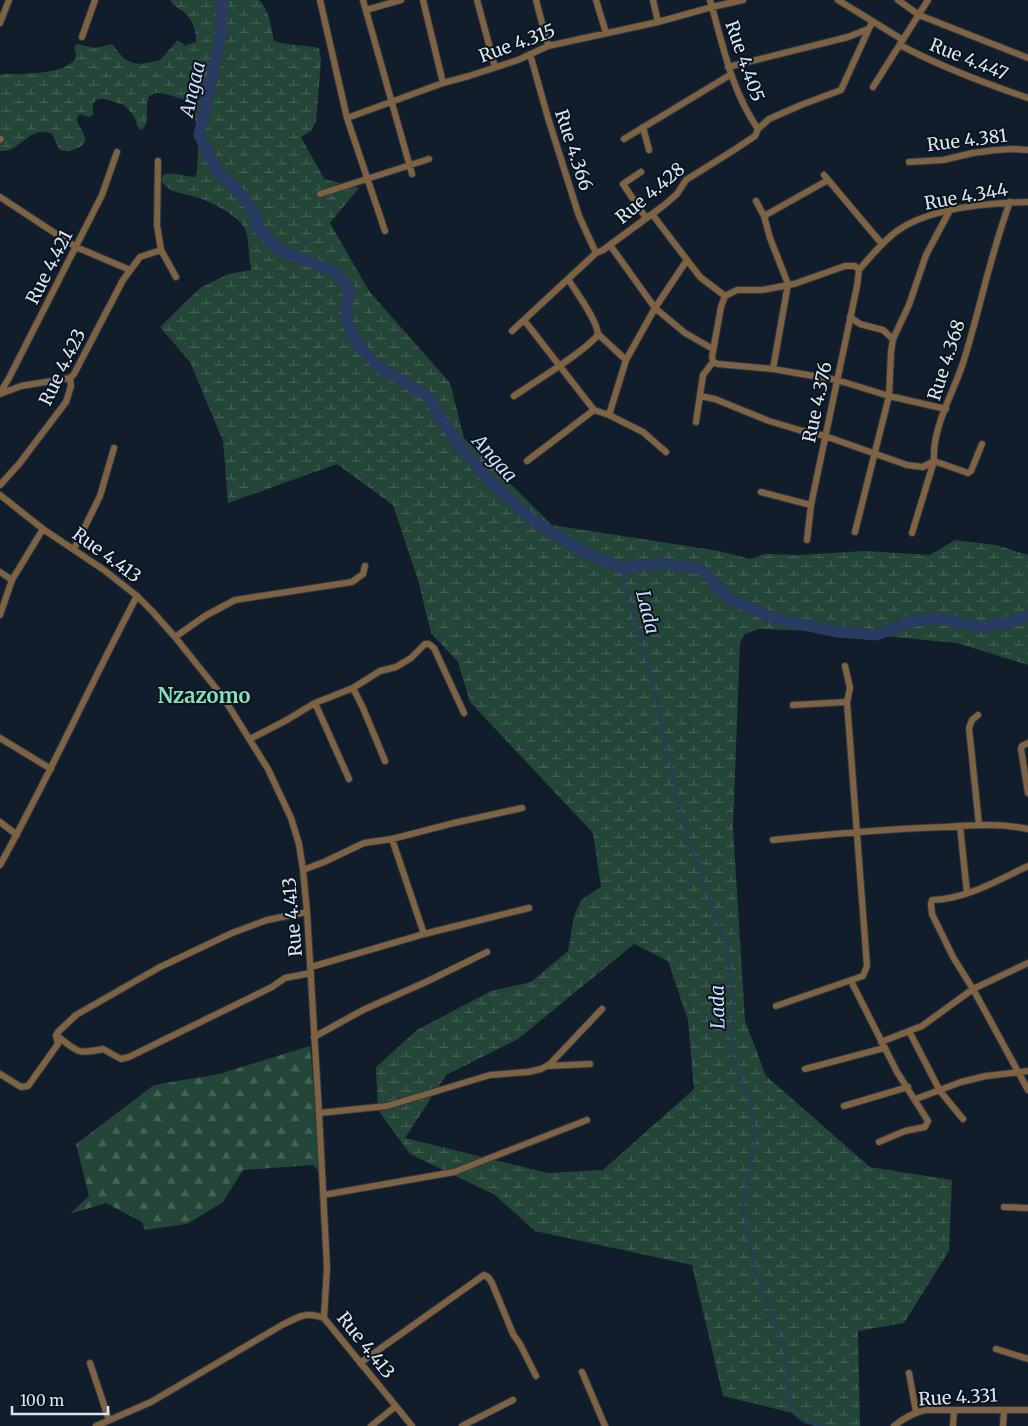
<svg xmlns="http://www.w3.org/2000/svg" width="1028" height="1426" font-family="Merriweather,serif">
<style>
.forest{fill:url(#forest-firs)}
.wetland{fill:url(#wetland-marsh);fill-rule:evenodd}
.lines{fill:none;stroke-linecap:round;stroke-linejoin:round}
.stream{stroke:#293b62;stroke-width:2}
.river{stroke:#293b62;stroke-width:11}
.minor-casing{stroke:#2d3945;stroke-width:8}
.minor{stroke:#7e6242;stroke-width:6}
.labels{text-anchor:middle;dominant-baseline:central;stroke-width:4;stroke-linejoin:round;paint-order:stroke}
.street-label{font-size:18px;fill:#dce5ee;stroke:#081420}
.water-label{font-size:19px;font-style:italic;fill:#cbd9f5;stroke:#081420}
.quarter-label{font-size:20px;font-weight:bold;fill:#89dfb9;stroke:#081420}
</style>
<defs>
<pattern id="forest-firs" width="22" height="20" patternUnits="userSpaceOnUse" patternTransform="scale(1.25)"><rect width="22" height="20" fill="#244638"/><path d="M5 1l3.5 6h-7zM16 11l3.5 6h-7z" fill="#436155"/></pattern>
<pattern id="wetland-marsh" width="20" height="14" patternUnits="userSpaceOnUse" patternTransform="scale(1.25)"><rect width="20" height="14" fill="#244638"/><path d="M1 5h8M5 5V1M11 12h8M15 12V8" fill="none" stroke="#436155"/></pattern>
</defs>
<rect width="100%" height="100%" fill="#111d2a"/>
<path class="forest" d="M310 1046 321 1174 313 1165 243 1170 223 1202 187 1224 145 1230 142 1222 106 1203 70 1214 89 1196 76 1144 154 1085 219 1074Z"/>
<path class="wetland" d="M170 0H259C270 11 271 27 274 41 289 46 304 45 319 48L321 61 316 122 311 131 301 137 324 179 359 188 330 223 369 291 450 383 464 438 552 525 719 551 750 559 765 554 798 555 865 551 930 555 955 540 996 545 1028 555V665L957 643 838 632 759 629 745 634 740 643 733 827 745 1021 766 1076 870 1167 952 1180 949 1251 904 1323 858 1331 860 1426H814L793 1413 723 1396 692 1265 535 1231 495 1195 410 1154 378 1110 376 1067 417 1030 491 991 531 982 568 951 574 916 581 900 601 887 593 833 470 702 458 662 431 633 418 580 393 505 337 464 228 503 223 441 190 362 160 327 200 288 228 274 252 270C246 256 252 236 242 224 232 213 213 203 199 198 185 193 168 194 161 180L163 175C173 171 183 176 193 177L196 176 197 172 199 129 188 103 185 100C177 98 167 93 159 93 137 92 155 123 141 130L138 128 134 116 124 105 105 99H98L93 103V115L89 117 80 114 77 118C77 130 97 141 75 149 69 152 65 152 59 149L52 134C38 125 24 142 12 149 8 151 4 151 0 151V75C8 72 15 75 23 74 36 73 69 72 75 58 77 54 75 51 74 47L77 44 95 48 112 44 124 59 133 63 141 64 160 60 177 41 183 43 184 46 196 42C196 30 194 22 185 13 179 8 174 7 170 0ZM634 944 668 961 688 1020 694 1089 603 1170 548 1173 405 1138 446 1075 518 1039Z"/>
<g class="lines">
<path class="stream" d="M622 568 627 596 639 634 658 707 682 818 700 873 728 947 733 1001 731 1054 750 1101 756 1136 743 1207 755 1269 786 1355 787 1384 793 1413 804 1422 824 1426"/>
<path class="river" d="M222 0 221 37 199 135 218 172 237 190 258 216 255 225 279 250 334 271 349 288 346 320 359 346 380 368 428 396 440 417 458 443 486 477 532 520 587 554 622 568 663 563 701 569 728 598 775 619 838 632 877 635 908 622 939 618 979 627 1012 622 1028 616"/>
<g class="minor-casing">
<path id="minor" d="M320 0 347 118 385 231
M363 0 412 174
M423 0 443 83
M477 0 495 67
M536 0 548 46
M596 0 606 33
M653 0 658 22
M710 0C723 45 731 90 758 129
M838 0 903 40
M898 0 919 15 1028 58
M366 10 401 0
M0 23 9 0
M82 37 95 0
M900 45C941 67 984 83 1028 98
M530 54 548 118 579 216 596 253
M728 67 848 37 868 29
M873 87 928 0
M347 118 443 83 469 76 518 60 548 46 658 22 712 7 743 0
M643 127 649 150
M624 139 730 75
M0 140 1 139
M158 161 157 225 161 250 176 277
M909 162 943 160 973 153 996 150 1014 149 1028 150
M641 172 623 184 646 218
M824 175 882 244
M320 194 429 159
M0 197 76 247 130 270
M756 201 764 216 770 238 788 284 773 369
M652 214 700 277 725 296
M764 216 828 180
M610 245 655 308 685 333 713 349
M568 279C576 292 597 320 598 334L626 360
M725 296 737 290H762L794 284 845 266H855L859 270C870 257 882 242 897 231 929 208 989 203 1028 202
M850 317 860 324 883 330 893 339
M524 320 594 410 609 415
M512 331 596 253 603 250 663 206 677 194 686 180 734 150 755 136 758 129 769 119 801 105 841 90 872 22
M713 362 718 364 773 369 837 380 889 396 946 409
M0 393 9 378 102 195 117 152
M0 394 21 386 70 378
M514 396C530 385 592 347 598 334
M700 396 715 399 769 421 799 430 825 436 907 465 923 467 934 461
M696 422 703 375 713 362 712 357 721 307 725 296
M982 444 971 471 968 473 934 461C932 427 953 394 963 363 980 310 990 255 1010 202
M666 452 643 432 609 415 626 360 655 308 687 260
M527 461 594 410
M0 485 19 464 66 402 71 386 70 378 74 374 123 280 140 257 161 250
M761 492 811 505
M0 495 43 529 104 570 137 596 152 611 175 637 223 697 268 769 291 818 299 844 303 870 307 912 319 1113 327 1268 324 1318 412 1426
M855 532 889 396 891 352 893 339 909 305 926 255 950 210
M912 533 934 461
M807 540 811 505 857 286 859 270
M74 549 100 496 114 448
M0 572 12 580
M0 615 12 580 43 529
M175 637 205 616 235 600 352 582 363 574 365 566
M353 688 363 708 385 761
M315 703 349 779
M793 705 847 702
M978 715 972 720 969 728 979 825
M0 738 51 769
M250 739 285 721 315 703 353 688 380 671 396 667 411 658 425 644H429L434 648 464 713
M1028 743 1022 746 1021 749 1028 793
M0 822 17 835
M960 826 967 893
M392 839 424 934
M773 840C830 834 887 829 944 827 973 825 1000 823 1028 829
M0 865C49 777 90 685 137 596
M1028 866C998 880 967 899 932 900L931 904 932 914 953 957 973 989 1028 1090
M303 870 324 862 364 843 392 839 454 823 522 808
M311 967 424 934 529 908
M851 981 897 1072 928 1121 925 1127 905 1131 879 1142
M776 1006 863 976 867 966 847 702 850 688 845 666
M909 1031 940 1091 963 1119
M56 1035C77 1051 76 1055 103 1049L121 1059 129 1057 272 987 285 978 311 973
M314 1037 363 1010 428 981 487 952
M881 1042 922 1026 973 989 1028 963
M547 1066 590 1064
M805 1069 884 1048
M0 1074 21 1087 28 1086 58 1044 56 1035 58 1032 76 1015 160 967 232 933 267 920 307 912
M916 1099 961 1082 986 1076 1028 1071
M844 1106 908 1087
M319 1113 387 1106 490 1075 528 1072 541 1069 550 1064 602 1009
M323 1195 454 1172 587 1120
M1004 1207 1028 1208
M996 1349 1028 1359
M90 1363 109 1420
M360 1363 484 1275 488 1277 492 1283 513 1334 520 1344 536 1376
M582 1372 605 1426
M909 1373 916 1412
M96 1426 151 1402 282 1325C299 1317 305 1311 324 1318
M371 1426 396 1406
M462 1426 513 1400
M894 1426C904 1418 912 1413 925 1410H1028
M953 1426 954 1410
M1003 1426 1004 1410"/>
</g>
<use href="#minor" class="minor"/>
</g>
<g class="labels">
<g class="street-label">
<text transform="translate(517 43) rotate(-20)">Rue 4.315</text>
<text transform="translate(969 59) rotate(22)">Rue 4.447</text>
<text transform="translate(745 61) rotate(71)">Rue 4.405</text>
<text transform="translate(967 140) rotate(-7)">Rue 4.381</text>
<text transform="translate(574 150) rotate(72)">Rue 4.366</text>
<text transform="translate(650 193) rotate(-40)">Rue 4.428</text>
<text transform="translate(966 196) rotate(-10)">Rue 4.344</text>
<text transform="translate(49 267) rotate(-63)">Rue 4.421</text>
<text transform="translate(946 360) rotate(-72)">Rue 4.368</text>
<text transform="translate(62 367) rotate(-64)">Rue 4.423</text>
<text transform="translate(817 402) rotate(-78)">Rue 4.376</text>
<text transform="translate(107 555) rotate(36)">Rue 4.413</text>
<text transform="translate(292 917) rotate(-95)">Rue 4.413</text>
<text transform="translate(366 1345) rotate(51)">Rue 4.413</text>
<text transform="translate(958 1397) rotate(-3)">Rue 4.331</text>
</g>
<g class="water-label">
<text transform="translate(192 89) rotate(-77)">Angaa</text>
<text transform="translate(495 458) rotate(48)">Angaa</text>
<text transform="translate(648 612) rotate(76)">Lada</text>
<text transform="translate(717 1007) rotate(-91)">Lada</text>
</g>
<g class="quarter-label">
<text x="204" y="695">Nzazomo</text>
</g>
</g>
<path d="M12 1406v8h96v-8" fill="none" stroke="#dce5ee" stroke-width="2.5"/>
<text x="20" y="1406" font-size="15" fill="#dce5ee" stroke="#081420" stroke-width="4" paint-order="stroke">100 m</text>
</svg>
